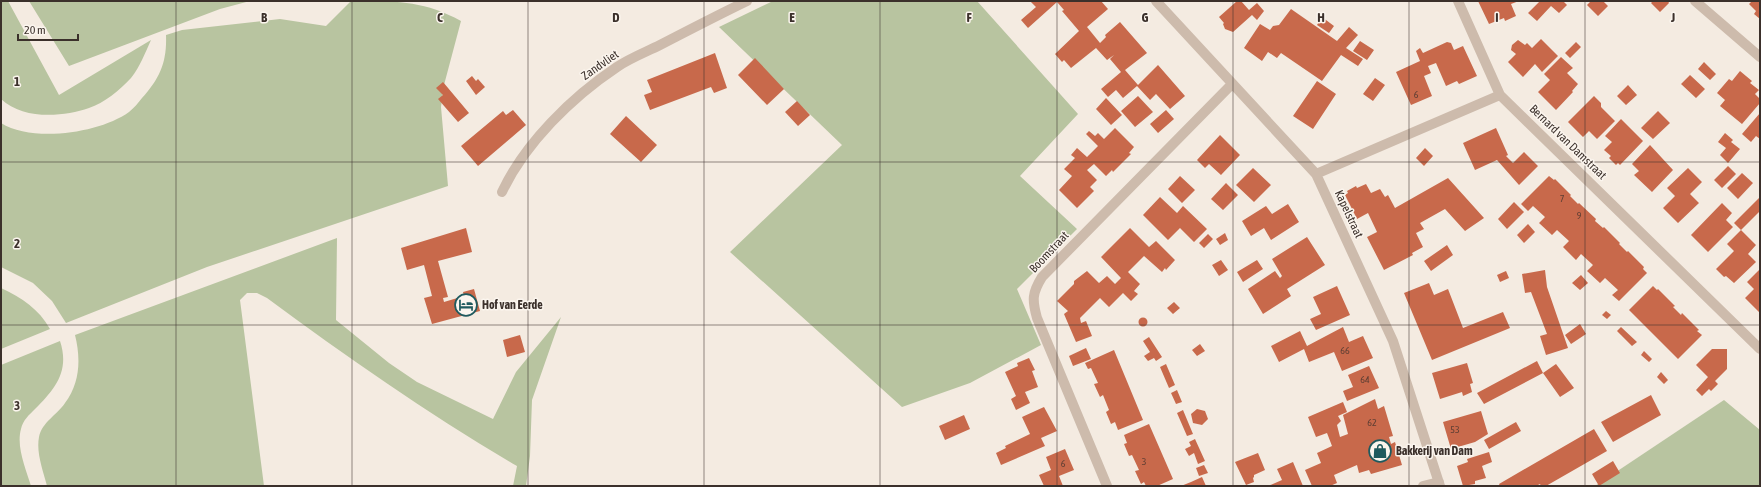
<svg xmlns="http://www.w3.org/2000/svg" width="1761" height="487" font-family="'Asap Condensed',sans-serif">
<style>
.green{fill:#b8c4a0}
.building{fill:#c8694b}
.lines{fill:none;stroke-linecap:round;stroke-linejoin:round}
.street{stroke:#cdbbac;stroke-width:10}
.grid{fill:none;stroke:#3b302b;stroke-width:1;stroke-opacity:0.55}
.labels{text-anchor:middle;dominant-baseline:central;stroke-width:3;stroke-linejoin:round;paint-order:stroke}
.number-label{font-size:10px;fill:#5e3e33}
.street-label{font-size:12px;fill:#3b302b;stroke:#fbf5ee}
.poi-label{font-size:12px;font-weight:bold;fill:#3b302b;stroke:#fbf5ee;text-anchor:start}
.grid-label{font-size:13px;text-anchor:middle;font-weight:bold;fill:#3b302b;stroke:#fbf5ee;stroke-width:3;stroke-linejoin:round;paint-order:stroke}
</style>
<rect width="100%" height="100%" fill="#f4ebe1"/>
<path class="green" d="M1 1H8L59 95 151 40C145 53 140 67 131 78 120 90 104 103 89 108 63 117 23 120 1 99Z
M29 1H250L220 9 69 66Z
M351 1C394 1 423 0 461 21L444 85 441 107 448 186 207 267 66 323 52 301 33 283 1 267V123C33 143 100 133 129 112 134 108 138 103 142 98 160 78 167 62 166 35L182 30 280 19 326 26Z
M773 1H977L1078 114 1020 176 1077 229 1017 289 1041 345 970 383 902 407 730 252 842 145 719 27Z
M337 238 336 320 389 363 417 382 493 419 516 372 561 317 532 400 530 456 526 486H513L517 466C430 415 348 358 267 298L257 293H247L240 300 264 486H47C43 470 36 453 39 437 42 422 57 415 65 403 80 383 81 359 75 335Z
M1 288C22 298 39 309 50 329L1 349Z
M60 341C70 371 55 389 35 409 29 415 23 420 21 429 16 447 26 469 31 486H1V365Z
M1724 400 1760 430V486H1595Z"/>
<path class="building" d="M1030 1H1101L1108 9 1087 27 1100 43 1106 37 1105 35 1120 22 1147 53 1125 70 1138 85 1158 65 1185 96 1170 109 1156 94 1150 100 1137 86 1123 98 1116 90 1108 97 1101 89 1121 72 1110 59 1114 55 1107 60 1096 48 1071 68 1064 60 1062 62 1055 54 1079 31 1062 11 1064 10 1057 2 1028 28 1021 20 1036 7Z
M1237 1H1241L1249 10 1257 3 1264 11 1257 20 1252 15 1233 32 1225 29 1223 24 1224 23 1219 17Z
M1478 1H1519L1511 4 1516 16 1505 21 1504 18 1489 24Z
M1540 1H1563L1567 5 1559 13 1551 6 1537 21 1528 13Z
M1591 1H1603L1608 6 1598 16 1587 5Z
M1653 1H1668L1669 3 1660 12 1651 3Z
M1752 1H1760V19L1754 14 1756 11 1749 4Z
M1291 9 1337 41 1349 27 1358 35 1346 48 1363 59 1358 66 1341 55 1322 81 1281 53 1277 58 1268 52 1262 61 1244 48 1260 24 1270 30 1273 26 1279 25Z
M1322 17 1334 26 1329 33 1317 25Z
M1541 39 1558 56 1542 72 1535 64 1523 77 1508 62 1516 54 1511 50 1512 45 1518 40 1525 45 1527 43 1532 48Z
M1360 41 1374 50 1367 60 1353 51Z
M1447 42 1451 43 1454 50 1463 46 1477 76 1459 84 1457 81 1446 86 1436 63 1428 66 1431 73 1424 76 1432 96 1411 105 1396 72 1420 61 1416 51 1420 48 1423 53Z
M1576 42 1581 47 1570 58 1565 53Z
M715 53 727 88 714 93 711 87 650 110 644 95 652 92 647 80Z
M1561 57 1573 68 1567 73 1578 84 1572 91 1573 92 1556 110 1538 92 1550 80 1544 74Z
M755 58 784 89 767 105 738 75Z
M1704 62 1716 74 1710 80 1698 69Z
M1740 71 1752 81 1750 83 1759 90 1755 94 1760 99V103L1742 124 1720 106 1725 100 1717 93 1729 79 1732 81Z
M1690 75 1705 89 1696 98 1681 84Z
M472 76 476 81 478 79 485 87 476 95 466 81Z
M1375 78 1385 85 1373 101 1363 94Z
M1317 81 1336 94 1313 129 1293 116Z
M443 82 469 113 458 122 438 99 443 95 436 88Z
M1628 85 1637 95 1626 105 1617 96Z
M1138 96 1153 112 1135 127 1121 111Z
M1594 96 1601 103V107L1615 121 1597 139 1589 131 1583 137 1568 122Z
M1106 98 1122 115 1111 125 1096 109Z
M797 101 810 115 798 126 785 112Z
M513 110 526 125 478 166 461 146 503 111 506 115Z
M1166 110 1174 119 1158 133 1150 124Z
M1658 111 1670 123 1653 139 1641 128Z
M1760 113V139L1756 136 1751 142 1742 134Z
M626 116 657 145 641 162 610 134Z
M1621 119 1643 141 1620 165 1618 163 1616 165 1609 158 1611 156 1604 150 1612 142 1605 136Z
M1115 128 1134 147 1129 153 1131 154 1113 172 1112 170 1106 176 1094 164 1087 170 1097 180 1090 187 1094 191 1077 208 1059 190 1072 176 1064 169 1075 158 1071 155 1077 148 1087 157 1098 146 1086 134 1089 131 1095 136 1098 133 1104 139Z
M1496 128 1508 155 1506 156 1513 163 1524 152 1538 166 1519 185 1497 160 1475 170 1463 143Z
M1725 133 1733 140 1731 142 1740 149 1728 163 1720 155 1726 148 1718 142Z
M1220 135 1240 155 1221 175 1209 164 1205 168 1197 160Z
M1650 145 1673 170 1652 192 1634 175 1639 171 1632 164Z
M1425 148 1433 156 1424 166 1416 158Z
M1728 166 1736 174 1722 188 1714 180Z
M1253 168 1271 185 1254 202 1236 185Z
M1688 168 1702 182 1690 194 1699 203 1678 223 1663 208 1675 196 1667 188Z
M1742 173 1753 183 1738 199 1727 188Z
M1180 176 1195 190 1182 203 1168 189Z
M1549 176 1554 180 1555 179 1571 195 1570 196 1578 204 1579 203 1596 219 1595 221 1603 228 1604 227 1620 243 1619 244 1627 252 1628 251 1644 267 1643 269 1647 273 1619 301 1612 295 1618 290 1605 278 1600 283 1587 271 1593 265 1581 254 1576 260 1563 247 1569 241 1557 230 1552 235 1539 223 1545 217 1533 206 1528 211 1521 204Z
M1448 178 1484 218 1465 231 1445 209 1420 223 1424 229 1416 233 1423 247 1412 253 1413 255 1384 270 1367 237 1377 232 1368 213 1357 219 1345 195 1348 193 1347 191 1356 186 1357 188 1366 184 1371 193 1380 189 1385 197 1388 195 1395 208Z
M1226 183 1238 195 1223 210 1211 199Z
M1160 197 1177 213 1183 206 1207 229 1194 242 1180 228 1168 240 1143 215Z
M1760 197V211L1741 230 1756 245 1748 254 1756 262 1734 283 1726 276 1724 277 1716 269 1734 251 1727 244 1741 230 1734 223Z
M1514 202 1524 212 1507 229 1498 219Z
M1722 203 1732 213 1726 220 1733 227 1708 252 1691 235Z
M1288 204 1299 222 1271 240 1264 228 1251 236 1242 221 1266 206 1272 214Z
M1528 224 1535 232 1524 243 1517 235Z
M466 228 472 252 438 261 448 297 443 298 444 302 464 296 463 292 474 289 480 311 432 324 424 298 432 296 424 265 407 270 401 248Z
M1130 228 1149 247 1156 241 1175 260 1166 270 1165 268 1162 272 1144 256 1128 272 1140 284 1134 291 1138 294 1131 301 1123 293 1109 307 1100 298 1080 318 1081 323 1086 321 1092 336 1076 342 1064 314 1068 311 1057 301 1074 284V281L1087 271 1099 283 1107 276 1115 284 1121 278 1101 257Z
M1225 233 1228 240 1220 245 1216 239Z
M1208 234 1213 239 1204 248 1199 243Z
M1307 237 1325 265 1287 289 1291 296 1263 314 1248 289 1275 271 1280 278 1282 276 1272 259Z
M1447 245 1453 255 1431 271 1424 261Z
M1221 260 1228 270 1219 276 1212 265Z
M1257 260 1263 269 1243 282 1237 272Z
M1760 269V313L1745 298 1754 289 1747 282Z
M1545 270 1547 287 1568 348 1546 355 1540 336 1547 334 1531 292 1525 293 1522 274Z
M1506 271 1509 278 1500 282 1497 275Z
M1581 275 1588 283 1580 290 1572 283Z
M1429 283 1434 295 1448 289 1463 328 1503 312 1510 328 1432 360 1404 293Z
M1337 286 1350 315 1316 330 1310 319 1321 314 1313 297Z
M1653 286 1657 290 1658 289 1675 306 1673 307 1681 315 1682 313 1699 330 1697 331 1702 335 1678 359 1629 310Z
M1174 302 1180 308 1173 314 1167 308Z
M1606 311 1611 315 1607 319 1602 315Z
M1138.5 322a4.5 4.5 0 1 1 9 0a4.5 4.5 0 1 1-9 0Z
M1580 324 1586 334 1571 344 1565 335Z
M1343 327 1349 342 1363 336 1373 358 1342 371 1334 352 1309 362 1304 349 1279 362 1271 346 1300 331 1307 346Z
M1621 327 1637 342 1632 346 1617 331Z
M520 335 525 352 507 357 503 340Z
M1149 337 1162 357 1156 361 1154 358 1148 361 1144 356 1150 352 1143 341Z
M1200 344 1205 351 1197 356 1192 350Z
M1086 348 1091 359 1073 366 1069 356Z
M1712 349H1727V369L1715 381 1718 384 1711 391 1709 389 1702 396 1696 390 1708 377 1696 365Z
M1114 350 1143 420 1118 430 1115 422 1111 424 1106 412 1109 410 1103 395 1100 397 1094 384 1098 383 1091 368 1088 369 1085 363Z
M1644 351 1652 359 1649 362 1641 355Z
M1029 358 1035 370 1032 371 1038 387 1025 392 1030 403 1016 410 1011 399 1016 396 1005 372 1018 366 1017 363Z
M1537 361 1543 373 1484 404 1477 393Z
M1467 363 1473 383 1470 384 1472 392 1463 396 1462 392 1440 399 1432 373Z
M1166 364 1175 385 1169 388 1160 367Z
M1556 364 1574 388 1560 397 1543 373Z
M1369 366 1379 388 1347 401 1343 391 1353 387 1348 375Z
M1661 372 1668 380 1664 384 1657 377Z
M1177 390 1182 402 1176 404 1171 393Z
M1651 395 1661 415 1613 442 1601 422Z
M1375 399 1378 409 1384 406 1393 436 1389 437 1391 444 1395 442 1402 465 1371 474 1369 470 1359 473 1357 465 1334 475 1337 483 1330 486H1312L1305 470 1321 463 1317 453 1332 446 1327 433 1316 437 1308 417 1343 402 1347 412 1338 416 1341 421 1337 425 1340 437 1348 434 1343 415Z
M1044 407 1057 431 1041 438 1045 446 1001 465 996 453 1006 448 1005 446 1030 434 1022 417Z
M1197 409 1205 411 1208 419 1202 425 1193 423 1191 414Z
M1183 410 1193 434 1187 436 1177 413Z
M1481 411 1488 434 1475 442 1451 449 1443 422Z
M964 415 970 429 945 440 939 426Z
M1516 422 1521 431 1489 449 1484 440Z
M1149 424 1173 479 1157 486H1146L1144 482 1141 484 1135 471 1139 470 1132 455 1129 456 1124 444 1127 443 1124 435Z
M1594 429 1607 451 1546 486H1541L1540 484 1536 486H1500L1499 484Z
M1195 439 1205 461 1198 464 1194 453 1189 456 1185 449 1191 446 1189 442Z
M1065 449 1074 470 1059 476 1063 486H1044L1039 475 1051 470 1046 457Z
M1489 452 1492 462 1482 466 1486 478 1475 481V484L1463 486 1457 466 1468 462 1467 459Z
M1258 453 1265 470 1254 475V477L1253 478 1254 482 1246 485 1235 462Z
M1613 461 1620 473 1599 486 1592 474Z
M1293 462 1303 486H1268L1282 480 1277 469Z
M1204 465 1208 473 1199 476 1196 468Z
M1202 477 1206 486H1181L1191 482Z"/>
<g class="lines">
<path class="street" d="M1156 1 1316 174 1393 341 1440 486
M1458 1 1500 95
M1695 1 1760 57
M1316 174 1500 95 1760 349
M502 192C525 143 572 97 617 67 630 58 646 52 660 45 689 30 718 15 747 1
M1107 486 1037 318C1032 300 1032 293 1042 277L1232 84
M1423 486 1439 482"/>
</g>
<path class="grid" d="M176 1V486M352 1V486M528 1V486M704 1V486M880 1V486M1057 1V486M1233 1V486M1409 1V486M1585 1V486M1 162H1760M1 325H1760"/>
<defs>
<g id="hotel-ring" transform="scale(1.15)"><circle r="9.5" fill="#fbf5ee" stroke="#1f5a5e" stroke-width="1.5"/><path d="M-6-4.5h1.5V1H6V5H4.5V3h-9V5H-6ZM-4 0a1.8 1.8 0 1 1 3.6 0ZM.5 0V-2.5h3Q6-2.5 6 0Z" fill="#1f5a5e"/></g>
<g id="shop-ring" transform="scale(1.15)"><circle r="9.5" fill="#fbf5ee" stroke="#1f5a5e" stroke-width="1.5"/><path d="M-5-2.5h2.3a2.7 3.5 0 0 1 5.4 0H5L5.5 6h-11ZM-1.5-2.5h3a1.5 2.3 0 0 0-3 0Z" fill="#1f5a5e"/></g>
</defs>
<g fill-rule="evenodd">
<use href="#hotel-ring" x="466" y="305"/>
<use href="#shop-ring" x="1380" y="451"/>
</g>
<g class="labels">
<g class="number-label">
<text x="1416" y="94">6</text>
<text x="1562" y="198">7</text>
<text x="1579" y="215">9</text>
<text x="1345" y="350">66</text>
<text x="1365" y="379">64</text>
<text x="1372" y="422">62</text>
<text x="1455" y="429">53</text>
<text x="1144" y="461">3</text>
<text x="1063" y="463">6</text>
</g>
<g class="street-label">
<text transform="translate(600 65) rotate(-35)">Zandvliet</text>
<text transform="translate(1568 142) rotate(44)">Bernard van Damstraat</text>
<text transform="translate(1349 214) rotate(65)">Kapelstraat</text>
<text transform="translate(1049 252) rotate(-47)">Boomstraat</text>
</g>
<g class="poi-label">
<text x="482" y="305">Hof van Eerde</text>
<text x="1396" y="451">Bakkerij van Dam</text>
</g>
</g>
<g class="grid-label">
<text x="264" y="22">B</text>
<text x="440" y="22">C</text>
<text x="616" y="22">D</text>
<text x="792" y="22">E</text>
<text x="969" y="22">F</text>
<text x="1145" y="22">G</text>
<text x="1321" y="22">H</text>
<text x="1497" y="22">I</text>
<text x="1673" y="22">J</text>
<text x="17" y="86">1</text>
<text x="17" y="248">2</text>
<text x="17" y="410">3</text>
</g>
<rect width="1761" height="487" fill="none" stroke="#3b302b" stroke-width="4"/>
<path d="M18 34v6h60v-6" fill="none" stroke="#3b302b" stroke-width="2"/>
<text x="24" y="34" font-size="12" fill="#3b302b" stroke="#fbf5ee" stroke-width="3" paint-order="stroke">20 m</text>
</svg>
